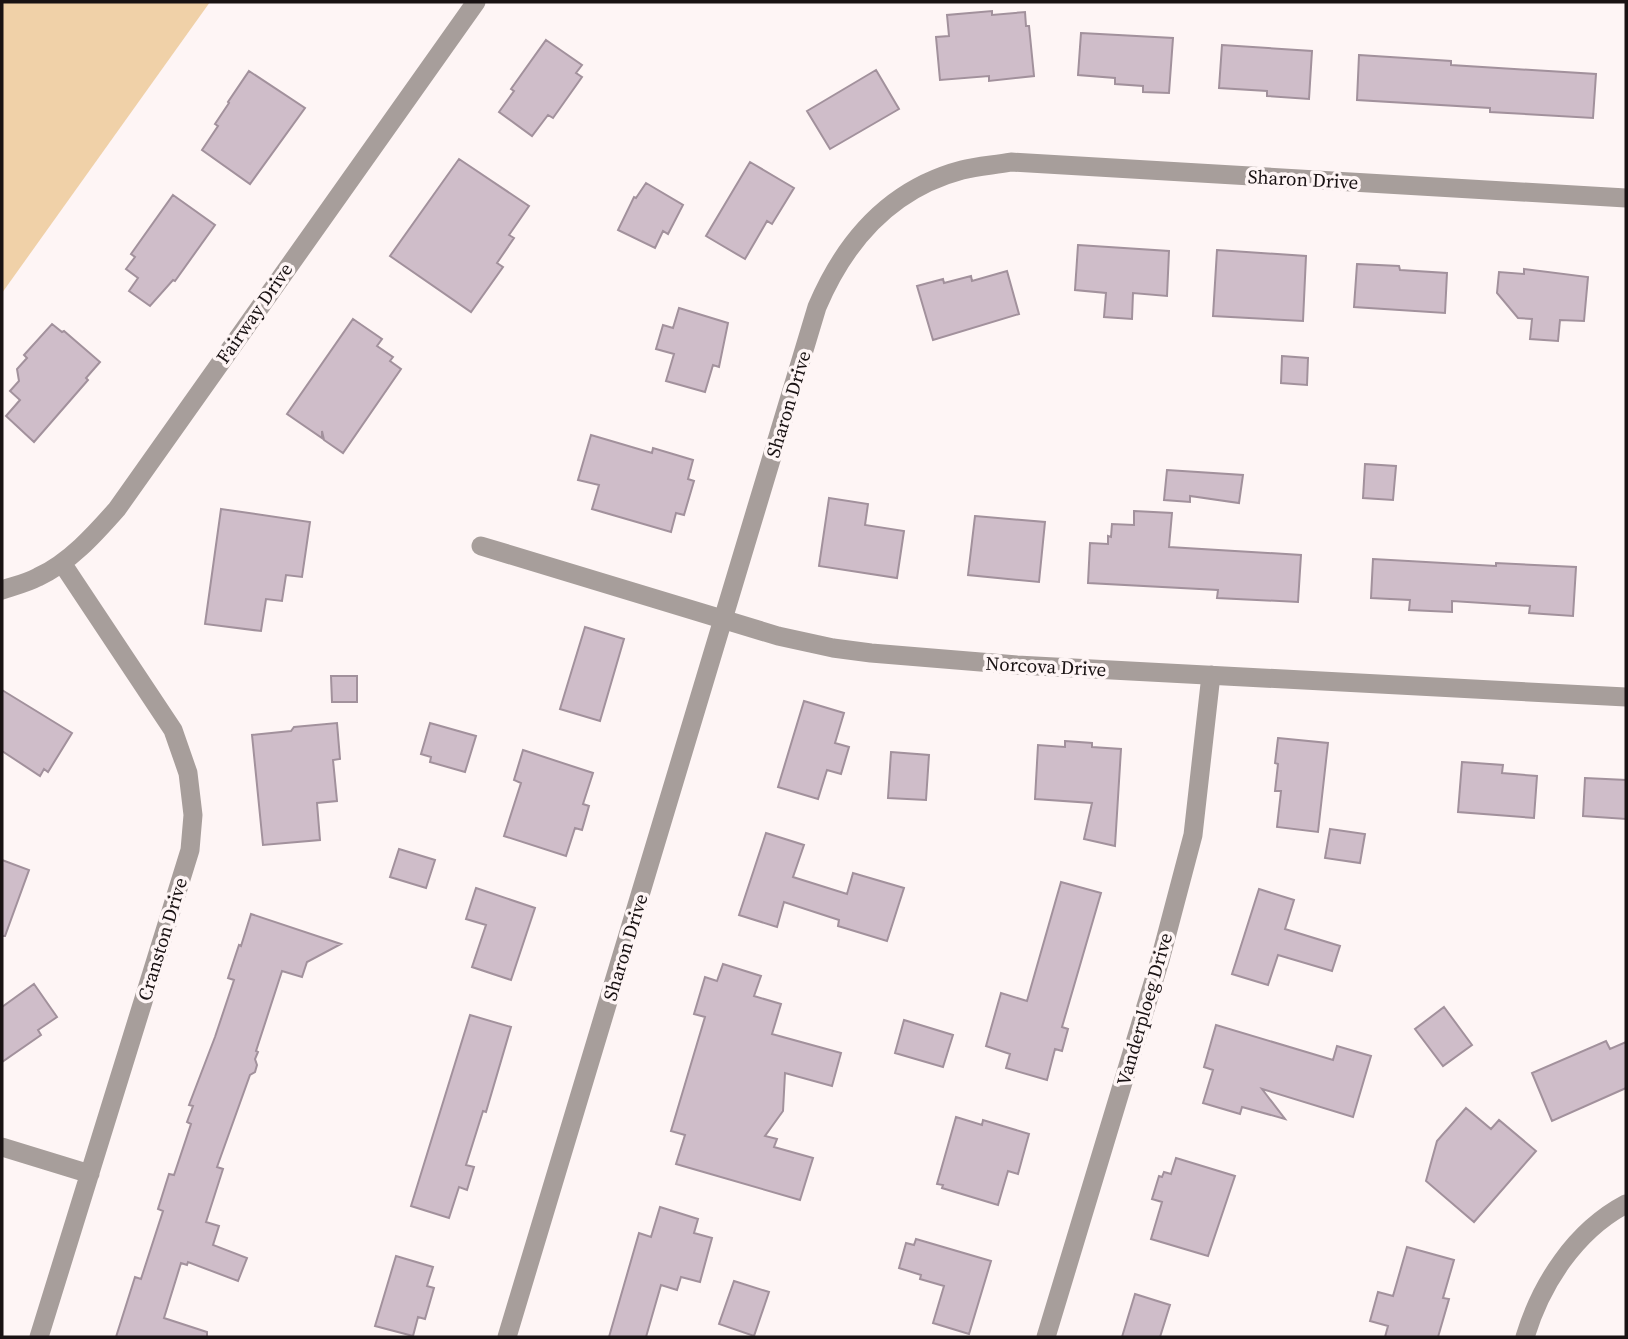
<svg xmlns="http://www.w3.org/2000/svg" width="1628" height="1339" font-family="'Source Serif 4',serif">
<style>
.green{fill:#f0d1a8}
.building{fill:#cfbdc9;stroke:#a2919c;stroke-width:2}
.lines{fill:none;stroke-linecap:round;stroke-linejoin:round}
.minor{stroke:#a79e9b;stroke-width:19}
.labels{text-anchor:middle;dominant-baseline:central;stroke-width:7;stroke-linejoin:round;paint-order:stroke}
.street-label{font-size:19px;fill:#191213;stroke:#fef5f5}
</style>
<rect width="100%" height="100%" fill="#fef5f5"/>
<path class="green" d="M2 2H210L2 293Z"/>
<path class="building" d="M992 11V15L1025 12 1026 26H1029L1034 76 989 81V76L940 80 936 37 949 36 947 15Z
M1081 33 1173 38 1169 93 1143 92V86L1115 84V78L1078 75Z
M546 40 582 65 576 73 582 77 553 118 548 115 532 136 499 112 514 91 511 89Z
M1222 45 1312 51 1309 99 1267 96V91L1219 88Z
M1359 55 1451 61V65L1596 74 1593 118 1490 112V108L1357 100Z
M876 70 899 109 830 149 807 111Z
M249 71 305 108 250 184 202 150 218 126 215 124 229 103 228 102Z
M459 159 529 206 509 235 514 238 497 263 503 267 471 312 390 256Z
M750 162 794 188 772 224 767 221 745 259 706 236Z
M646 183 683 205 668 234 663 231 655 248 618 230 634 197 636 198Z
M173 195 215 225 175 281 173 280 150 306 129 291 138 278 126 269 135 257 131 254Z
M1078 245 1169 251 1167 296 1133 293 1132 319 1104 317 1106 293 1075 290Z
M1217 250 1306 256 1303 321 1213 316Z
M1357 264 1399 266 1400 270 1447 273 1445 313 1354 307Z
M1524 269 1588 277 1584 321 1560 320 1558 341 1530 339 1532 319 1518 318 1497 293 1499 272 1524 274Z
M1007 271 1019 314 933 340 917 286 943 279 944 283 971 276 972 281Z
M679 308 728 323 719 367 713 365 705 392 666 381 674 354 656 349 663 325 673 328Z
M353 319 382 339 377 346 393 357 390 361 401 369 343 453 324 440 322 431V438L287 414Z
M52 324 62 332 64 331 100 362 86 378 88 380 34 442 6 416 20 400 10 391 19 381 17 369 27 358 24 355Z
M1282 356 1308 358 1307 385 1281 383Z
M591 435 652 453 653 448 693 460 688 479 694 481 684 515 676 513 671 532 592 509 599 485 578 480Z
M1365 464 1396 466 1393 500 1363 498Z
M1167 470 1243 475 1239 503 1190 496V502L1164 500Z
M829 498 868 504 865 525 904 531 897 578 819 566Z
M221 509 310 522 302 577 286 575 282 601 266 599 261 631 205 624Z
M1134 511 1172 513 1169 547 1301 555 1298 602 1217 598 1218 590 1088 583 1090 543 1108 544V536L1111 537 1112 524 1134 525Z
M975 516 1045 522 1039 582 968 575Z
M1373 559 1496 566V563L1576 567 1573 616 1529 613 1530 606 1452 601V612L1409 610 1410 600 1371 598Z
M585 627 624 639 600 721 560 709Z
M331 676H357V702H332Z
M2 690 72 733 48 772 44 769 40 776 2 751Z
M804 701 844 713 835 743 849 747 841 774 827 770 818 799 778 787Z
M337 723 340 759 333 760 337 801 317 803 320 840 263 845 252 735 291 731 294 727Z
M430 723 476 736 465 772 430 762 431 757 421 754Z
M1278 738 1328 743 1318 832 1277 827 1281 791H1275L1278 764 1275 763Z
M1065 741 1092 743V747L1121 749 1115 846 1084 839 1092 803 1035 799 1038 745 1065 747Z
M523 750 593 773 583 804 589 806 582 830 575 828 566 856 504 836 521 783 514 780Z
M891 752 929 755 926 800 888 798Z
M1462 762 1503 765 1502 773 1537 776 1534 818 1458 812Z
M1585 778 1626 780V819L1583 816Z
M1330 829 1365 834 1360 863 1325 858Z
M766 833 804 845 793 877 847 894 853 873 904 888 887 941 838 926 839 920 784 902 777 927 739 915Z
M399 849 435 860 426 888 390 877Z
M2 860 29 870 5 936H2Z
M1061 882 1101 893 1062 1027 1068 1029 1062 1051 1055 1049 1047 1080 1006 1068 1010 1054 986 1046 1001 993 1027 1001Z
M476 888 535 908 511 980 472 967 486 925 466 919Z
M1259 889 1294 900 1285 929 1340 946 1332 971 1278 955 1268 985 1232 974Z
M251 914 341 944 307 962 302 977 282 971 256 1051 258 1052 255 1059 257 1065 255 1072 250 1075 217 1167 223 1169 206 1222 219 1226 213 1245 247 1258 238 1281 188 1262 187 1265 181 1263 164 1318 207 1332V1337H116L135 1277 141 1279 163 1211 158 1209 169 1174 174 1175 191 1124 187 1122 193 1106 189 1105 215 1037 234 980 228 978 239 945 241 946Z
M723 964 761 976 754 996 781 1004 772 1034 841 1053 832 1086 785 1073 783 1111 765 1136 777 1139 774 1147 813 1158 800 1200 676 1164 685 1135 671 1131 705 1017 694 1014 705 977 717 981Z
M34 984 57 1017 38 1030 41 1035 2 1062V1007Z
M1444 1007 1472 1045 1443 1066 1415 1029Z
M470 1015 511 1027 486 1112 483 1111 466 1165 474 1167 467 1190 459 1187 449 1218 411 1206Z
M904 1020 953 1035 943 1067 895 1053Z
M1216 1025 1333 1060 1337 1046 1371 1056 1353 1117 1262 1089 1285 1119 1242 1107 1240 1114 1203 1103 1213 1070 1204 1067Z
M1606 1041 1610 1049 1626 1042V1088L1552 1121 1532 1073Z
M1466 1108 1491 1129 1499 1120 1536 1151 1474 1222 1426 1181 1437 1141Z
M956 1117 982 1125 983 1120 1029 1134 1018 1174 1008 1171 998 1205 942 1188 943 1185 937 1184Z
M1176 1158 1235 1176 1208 1256 1151 1239 1162 1202 1152 1199 1159 1176 1162 1177 1164 1172 1171 1174Z
M660 1207 698 1219 694 1233 712 1238 700 1282 681 1277 677 1290 661 1285 646 1337H609L639 1233 651 1237Z
M916 1239 991 1261 969 1334 933 1323 944 1286 920 1279 921 1275 899 1268 906 1243 914 1245Z
M1407 1247 1454 1260 1443 1298 1449 1299 1438 1337H1385L1388 1326 1370 1321 1378 1292 1393 1296Z
M396 1256 433 1267 427 1286 434 1288 425 1319 418 1317 413 1336 375 1326Z
M734 1281 769 1292 754 1336 719 1324Z
M1135 1294 1170 1305 1160 1337H1122Z"/>
<g class="lines">
<path class="minor" d="M481 546 778 636 833 648 871 653 1017 665 1626 697
M2 590C14 586 27 583 38 577 69 563 95 534 117 509L476 2
M2 1147 90 1174
M39 1337 190 850 193 815 188 773 173 730 62 563
M507 1337 817 307C845 241 890 189 962 170 977 166 995 165 1011 162L1626 198
M1046 1337 1160 960 1193 835 1211 675
M1525 1337C1541 1284 1575 1231 1626 1204"/>
</g>
<g class="labels">
<g class="street-label">
<text transform="translate(1303 179) rotate(3)">Sharon Drive</text>
<text transform="translate(254 313) rotate(-55)">Fairway Drive</text>
<text transform="translate(788 404) rotate(-73)">Sharon Drive</text>
<text transform="translate(1046 666) rotate(3)">Norcova Drive</text>
<text transform="translate(162 939) rotate(-73)">Cranston Drive</text>
<text transform="translate(625 947) rotate(-73)">Sharon Drive</text>
<text transform="translate(1144 1009) rotate(-74)">Vanderploeg Drive</text>
</g>
</g>
<rect width="1628" height="1339" fill="none" stroke="#191213" stroke-width="7"/>
</svg>
